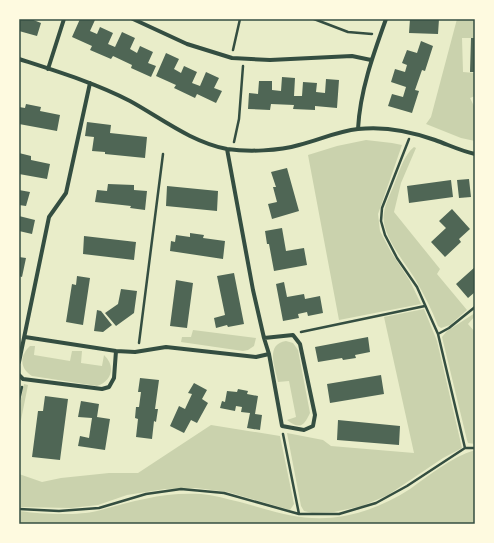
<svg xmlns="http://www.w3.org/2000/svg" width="494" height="543" font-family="'Asap Condensed',sans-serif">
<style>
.green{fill:#cad2ad}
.building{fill:#4f6655}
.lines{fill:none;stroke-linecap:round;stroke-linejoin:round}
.path{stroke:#344e41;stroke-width:2.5}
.minor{stroke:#344e41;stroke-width:4}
.neatline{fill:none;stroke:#344e41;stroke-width:1.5}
</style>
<rect width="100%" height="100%" fill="#e9edc9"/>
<path class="green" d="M457 19H475V38H462L463 72 475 73V96L470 98 475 108V141L461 138 426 124 431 117Z
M366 140 392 143 402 145 378 214 380 231 391 252 410 281 421 304 339 320 308 155 337 146Z
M414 147 416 148 401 183 394 212 440 269 437 274 467 310 450 325 441 328 438 326C432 310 424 294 415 279 405 262 380 234 384 213 385 203 392 191 395 182 400 170 404 155 414 147Z
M424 309 437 341 462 448 443 458 388 495 362 506 334 512 312 513 304 511 301 506 287 433 323 440 331 446 414 453 384 317Z
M475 313V316L468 324 475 332V444L468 443 467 440 442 337 447 331Z
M193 330 256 338 254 346 248 350 243 351 181 342 182 337H191Z
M286 341 293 343 298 350 310 413C304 426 300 430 287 420L296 417 289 381 278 382C275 367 265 344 286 341Z
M30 346H35L34 355 70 361 72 351H82L81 363 102 366 104 355C116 366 112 381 97 386L32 376C20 369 19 356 30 346Z
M24 384 28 385 19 430V408Z
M211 425 280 436 294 504 290 510 228 492 196 488 165 489 127 495 98 505 71 508 19 507V474L42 482 61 478 109 473H138Z
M475 450V524H19V511C41 514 76 516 97 511 135 501 162 492 201 494 214 495 227 499 240 502 276 512 305 523 344 516 367 512 390 502 410 489 431 474 450 458 475 450Z"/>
<path class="building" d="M19 19H31L41 23 37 36 19 31Z
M80 19 95 20 90 31 97 34 100 27 113 33 108 44 115 47 122 32 135 38 130 49 137 53 140 46 153 52 148 63 156 66 151 77 131 68 132 65 113 56 111 59 90 50 92 46 72 37Z
M410 19H439L438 34 409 33Z
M471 38H475V72H470Z
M421 41 433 46 425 71 422 70 415 90 419 91 412 113 388 106 392 94 403 97 406 87 391 82 395 69 405 72 407 65 402 63 407 50 417 53Z
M166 53 179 59 174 69 181 73 184 66 197 72 192 83 200 86 206 72 219 78 214 88 222 91 216 103 197 94 195 98 174 88 176 85 156 76Z
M282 77 295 78 294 96H302L303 82 317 83 316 92 325 93 326 79 339 80 337 108 315 106V110L293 109 294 105 271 104 270 110 248 109 249 93 258 94 259 81H272V90L281 91Z
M26 104 41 107 40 111 60 115 57 131 19 124V107L25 108Z
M87 122 111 125 110 133 147 137 145 158 105 154V152L92 151 94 137 85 136Z
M19 153 31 156V160L50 164 47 179 19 174Z
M287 168 299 211 272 219 268 204 277 202 273 187H276L271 172Z
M469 179 471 197 459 198 457 180Z
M451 180 453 197 409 203 407 186Z
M108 184 134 185V190L147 191 145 210 130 208 131 206 95 202 97 190 107 191Z
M167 186 218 191 217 211 166 206Z
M19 190 30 192 26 206 19 205Z
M452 209 470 229 459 239 461 242 445 257 431 242 446 228 439 221Z
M19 216 35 220 32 234 19 231Z
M282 228 286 251 304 248 307 265 274 271 269 244H267L265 231Z
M190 233 204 235 203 238 225 241 223 259 170 251 171 241 175 242 176 235 190 237Z
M84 236 136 242 134 260 83 254Z
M19 257 26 258 22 277 19 276Z
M475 267V292L468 298 456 284Z
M234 273 244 324 228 327 227 325 216 328 214 318 225 315 217 276Z
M77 276 90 278 83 325 66 322 72 284 76 285Z
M176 280 193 283 187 328 170 326Z
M284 282 287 297 304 294 305 299 320 296 323 313 308 316 307 312 298 314 299 318 283 321 276 284Z
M121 289 137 291 134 313 116 326 105 313 118 304Z
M97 310 101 311 112 325 103 332 94 331Z
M368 337 370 352 355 355 356 358 343 360 342 358 318 362 315 347Z
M381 375 384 394 330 403 327 384Z
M140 378 159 380 155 409H158L156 422 154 421 152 439 136 437 138 419 135 418 136 407H139L141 392H138Z
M194 383 207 390 202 399 208 403 197 423 191 420 184 433 170 426 179 406 185 409 192 394 188 393Z
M238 389 248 391 247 394 258 396 255 414 262 415 260 430 247 428 250 413 241 412 242 407 236 406 235 411 220 408 222 401 225 402 227 391 237 392Z
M45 396 68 399 60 460 32 457 38 411H43Z
M81 401 99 404 97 417 110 419 105 450 78 446 80 436 89 438 92 418 78 417Z
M338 420 400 426 399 445 337 440Z"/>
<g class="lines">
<path class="path" d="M314 19 348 32 372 34
M233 50 240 19
M409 139 382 208 381 221 385 235 397 258 417 287 438 334 465 448H475
M234 142 239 119 243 66
M301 332 425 306
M438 334 449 328 475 307
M139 343 163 154
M19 400 22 387
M283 434 299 514
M19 509 59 511 99 508 146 494 181 489 224 493 299 514H339L376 503 407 486 465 448"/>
<path class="minor" d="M133 19 187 44 232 58 270 60 352 56 371 60
M19 59C56 71 95 83 130 101 161 118 191 142 227 149 248 152 279 151 299 145 319 140 338 131 358 129 384 126 410 131 435 140 449 145 461 151 475 154
M48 69 64 19
M358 129C360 91 373 55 386 19
M227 149 253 290 264 338 293 335 300 344 315 415 313 426 304 430 282 426 269 354 264 338
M25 337 116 351 135 352 166 347 256 357 269 354
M19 362 49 217 66 193 90 83
M19 375 23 379 102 389 109 387 114 378 116 351"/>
</g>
<rect width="494" height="543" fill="none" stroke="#fefae0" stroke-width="40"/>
<rect x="20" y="20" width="454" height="503" class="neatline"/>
</svg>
